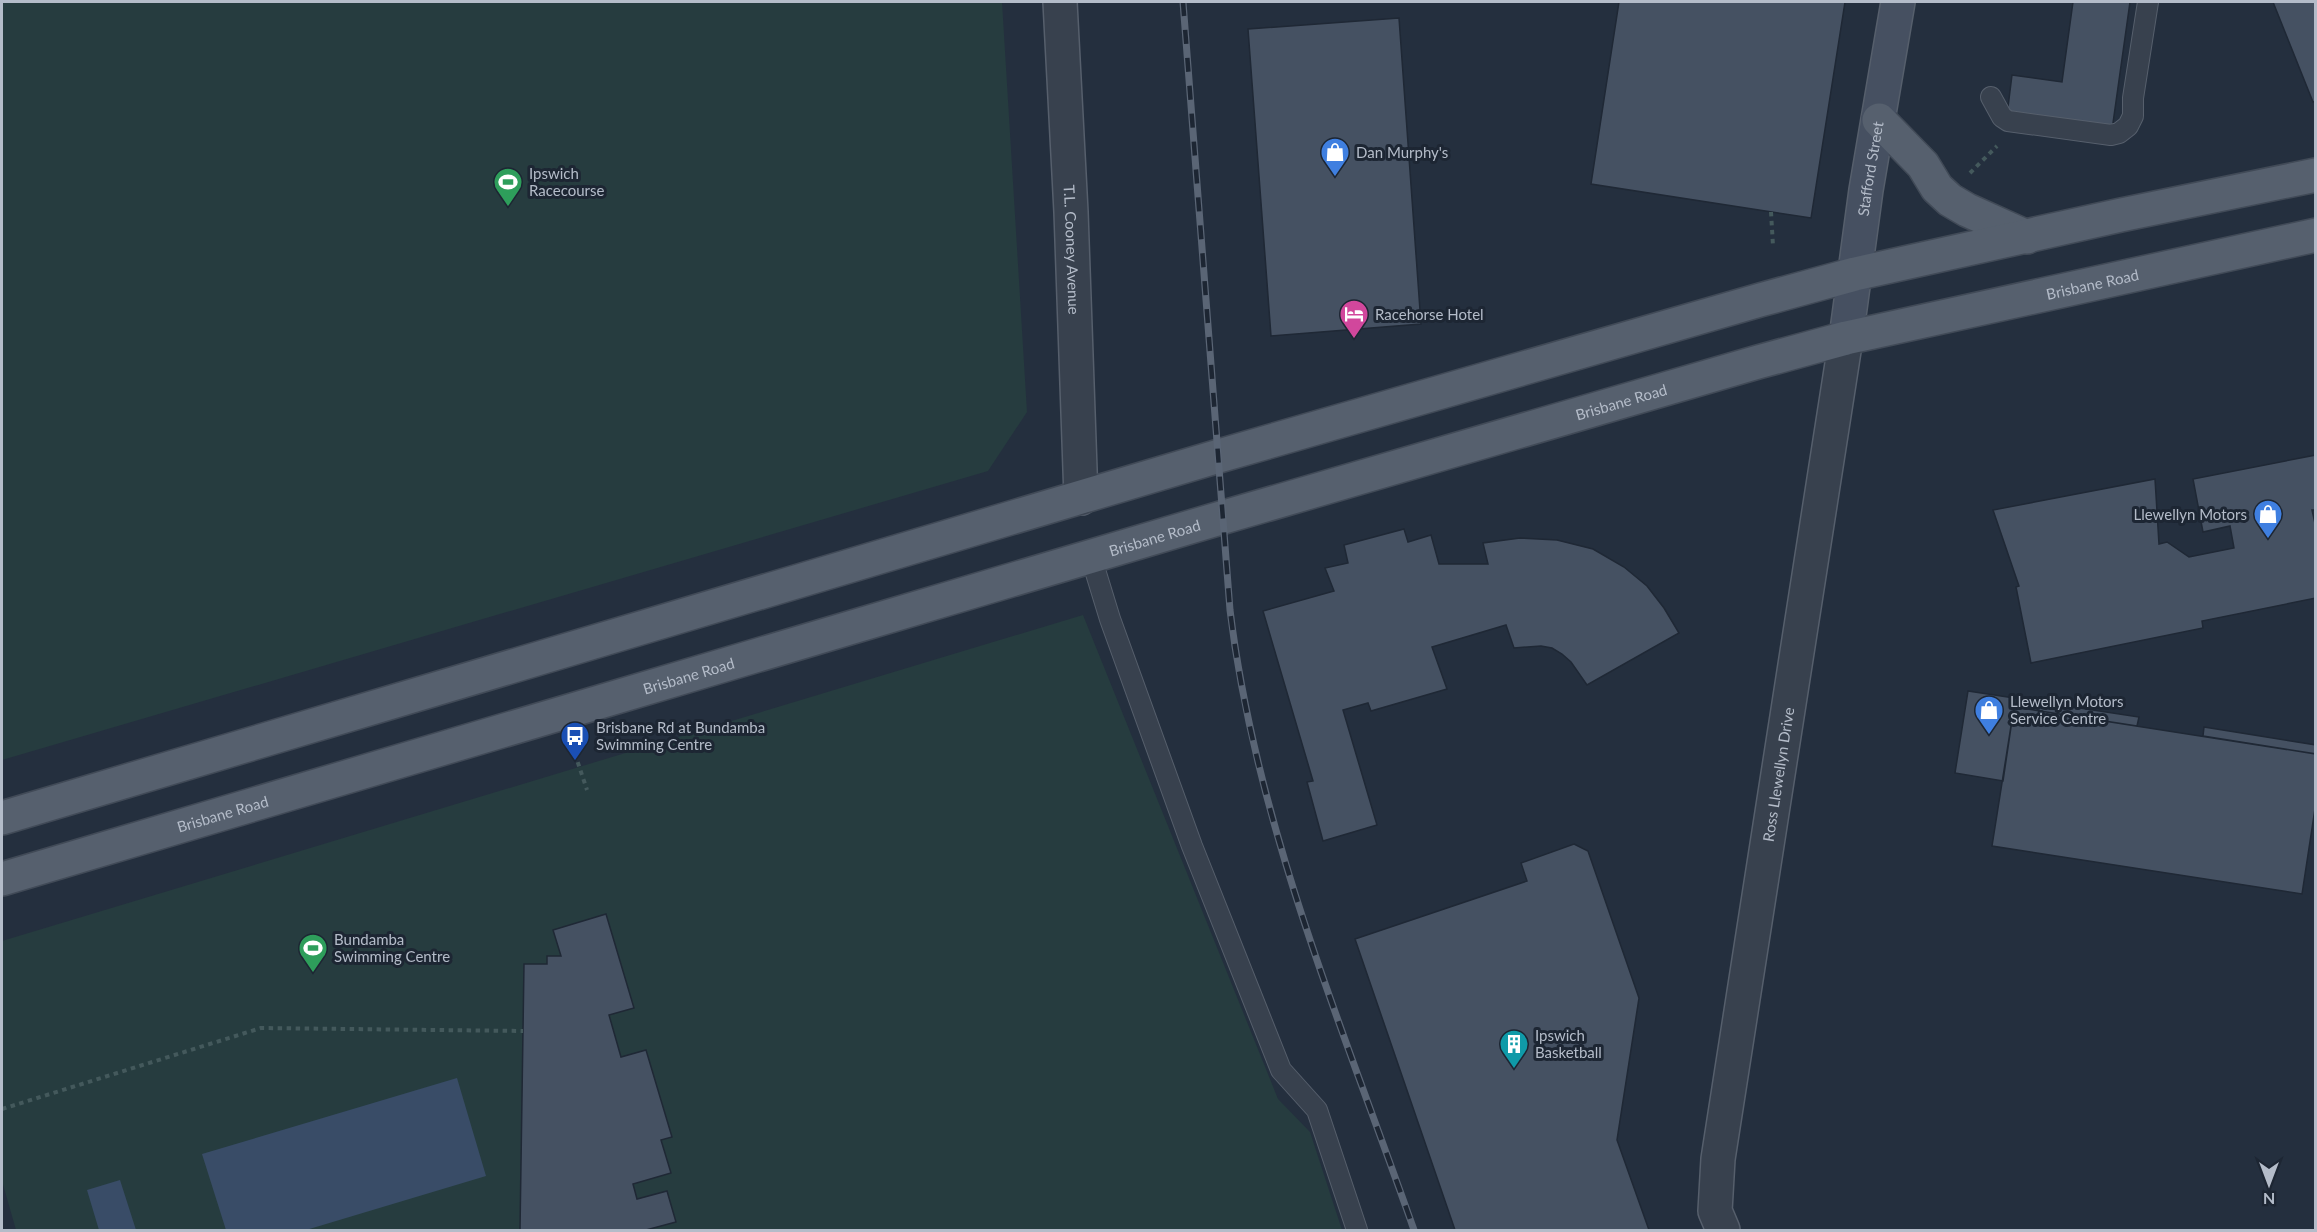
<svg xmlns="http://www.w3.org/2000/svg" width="2317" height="1232" font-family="Lato,sans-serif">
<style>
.green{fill:#263c3f}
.water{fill:#394c67}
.building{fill:#455162;stroke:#1f2835;stroke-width:1.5}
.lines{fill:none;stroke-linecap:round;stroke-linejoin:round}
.service-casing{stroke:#565f6c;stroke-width:22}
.minor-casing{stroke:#565f6c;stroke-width:36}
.secondary-casing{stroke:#565f6c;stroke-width:36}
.primary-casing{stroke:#414a57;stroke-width:36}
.path{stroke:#44595c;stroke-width:4;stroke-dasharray:4.5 4.5;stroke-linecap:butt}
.service{stroke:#38414e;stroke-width:20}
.minor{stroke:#38414e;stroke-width:33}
.secondary{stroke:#465061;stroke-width:33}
.primary{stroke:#56606e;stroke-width:33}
.rail-casing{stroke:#5a6575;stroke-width:7}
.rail{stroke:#1d2633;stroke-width:4.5;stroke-dasharray:14;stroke-linecap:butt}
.labels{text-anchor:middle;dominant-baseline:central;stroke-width:6;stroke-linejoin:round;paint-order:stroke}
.poi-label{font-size:15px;fill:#b4bcc9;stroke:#1d2633;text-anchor:start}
.street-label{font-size:15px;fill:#b4bcc9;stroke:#1d2633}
</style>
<rect width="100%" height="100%" fill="#242f3e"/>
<path class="green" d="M2 2H1002L1027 412 988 471 2 760Z
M1083 615 1278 1099 1310 1132 1342 1230H16L2 1181V941Z"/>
<path class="water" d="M457 1078 486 1176 306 1230H226L202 1154Z
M120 1180 136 1230H99L87 1190Z"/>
<path class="building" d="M1619 2H1845L1811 218 1591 184Z
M2073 2H2130L2112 130 2007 115 2012 75 2062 82Z
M2273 2H2316V101L2313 102Z
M1399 18 1421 324 1271 336 1248 29Z
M2316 455V510H2312L2316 528V598L2202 621 2203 628 2031 663 2016 587 2019 586 1993 510 2155 479 2159 544 2167 542 2189 557 2234 548 2230 526 2203 532 2193 479Z
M1404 529 1408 542 1431 535 1439 564H1488L1483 543 1520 538 1557 540 1593 549 1624 567 1647 586 1664 608 1679 633 1587 685 1571 662 1562 654 1552 648 1541 646 1514 648 1506 625 1432 647 1447 689 1371 711 1368 703 1343 710 1377 825 1323 841 1307 782 1313 781 1263 611 1334 591 1325 568 1348 563 1344 545Z
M1968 691 2139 717 2137 726 2014 707 2003 781 1955 773Z
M2014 707 2316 754V802L2302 894 1992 846Z
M2204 727 2316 745V754L2203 736Z
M1574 844 1588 851 1639 998 1617 1140 1649 1230H1455L1355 939 1527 881 1521 863Z
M606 914 634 1008 609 1015 621 1057 646 1050 672 1137 661 1140 671 1173 633 1184 637 1199 667 1191 676 1222 646 1230H520L524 964H547V956H561L553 930Z"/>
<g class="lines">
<g class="service-casing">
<path id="service" d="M1991 97 2002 117 2008 121 2111 135 2119 133 2128 126 2133 116V98L2148 2
M1091 557 1110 619 1192 846 1281 1070 1317 1110 1357 1230"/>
</g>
<g class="minor-casing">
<g id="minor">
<path id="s1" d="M1060 2 1071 212 1081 498"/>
<path id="s2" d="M1723 1230 1715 1211 1718 1159 1846 338"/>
</g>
</g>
<g class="secondary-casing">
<g id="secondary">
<path id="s3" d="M1846 338 1866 190 1898 2"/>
</g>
</g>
<g class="primary-casing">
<g id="primary">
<path d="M1879 120 1923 165 1937 188 1950 200 1967 210 2027 237"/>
<path d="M2 818 1219 456 1760 300 1855 274 2121 215 2316 175"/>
<path id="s4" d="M2 879 1224 517 1758 362 1846 338 2316 235"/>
</g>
</g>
<path class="path" d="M1970 173 1997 146
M1771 212 1773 246
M572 745 587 790
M2 1109 261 1028 523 1031"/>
<use href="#service" class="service"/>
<use href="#minor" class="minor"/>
<use href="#secondary" class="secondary"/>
<use href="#primary" class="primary"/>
<g class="rail-casing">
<path id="rail" d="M1183 2 1230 610C1256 825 1343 1028 1414 1230"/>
</g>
<use href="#rail" class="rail"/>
</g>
<defs>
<g id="shop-pin" transform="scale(1.5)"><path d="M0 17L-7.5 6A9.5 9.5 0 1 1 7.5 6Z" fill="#3f7fe0" stroke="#1d2633"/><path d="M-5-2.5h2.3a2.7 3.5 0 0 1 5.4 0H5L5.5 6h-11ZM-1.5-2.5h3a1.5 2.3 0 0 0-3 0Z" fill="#fff"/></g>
<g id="stadium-pin" transform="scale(1.5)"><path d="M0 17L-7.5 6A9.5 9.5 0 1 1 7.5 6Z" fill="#2e9e5b" stroke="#1d2633"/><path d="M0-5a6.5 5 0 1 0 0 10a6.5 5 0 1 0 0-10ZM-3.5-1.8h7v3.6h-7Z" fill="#fff"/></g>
<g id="hotel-pin" transform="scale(1.5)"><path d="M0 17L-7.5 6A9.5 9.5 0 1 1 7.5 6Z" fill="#d1479c" stroke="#1d2633"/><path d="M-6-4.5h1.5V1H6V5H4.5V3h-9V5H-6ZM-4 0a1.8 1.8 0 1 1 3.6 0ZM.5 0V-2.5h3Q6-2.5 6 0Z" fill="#fff"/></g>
<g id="bus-pin" transform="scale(1.5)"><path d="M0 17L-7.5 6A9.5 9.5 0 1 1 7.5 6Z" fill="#1a4fb4" stroke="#1d2633"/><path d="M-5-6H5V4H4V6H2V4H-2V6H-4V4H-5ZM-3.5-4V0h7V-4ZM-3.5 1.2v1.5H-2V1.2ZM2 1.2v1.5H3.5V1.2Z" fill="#fff"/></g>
<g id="building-pin" transform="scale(1.5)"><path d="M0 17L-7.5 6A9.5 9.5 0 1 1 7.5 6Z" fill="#0f9aa8" stroke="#1d2633"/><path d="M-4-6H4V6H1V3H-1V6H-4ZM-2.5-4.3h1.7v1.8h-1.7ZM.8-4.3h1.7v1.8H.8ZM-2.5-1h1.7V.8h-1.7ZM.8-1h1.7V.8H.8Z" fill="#fff"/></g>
</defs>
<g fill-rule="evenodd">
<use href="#shop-pin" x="1335" y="152"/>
<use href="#stadium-pin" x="508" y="182"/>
<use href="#hotel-pin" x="1354" y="314"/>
<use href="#shop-pin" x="2268" y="514"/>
<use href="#shop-pin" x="1989" y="710"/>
<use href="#bus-pin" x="575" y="736"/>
<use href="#stadium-pin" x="313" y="948"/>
<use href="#building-pin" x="1514" y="1044"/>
</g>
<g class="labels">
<g class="poi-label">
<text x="1356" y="152">Dan Murphy's</text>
<text x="529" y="173">Ipswich<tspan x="529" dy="17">Racecourse</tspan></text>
<text x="1375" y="314">Racehorse Hotel</text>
<text x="2247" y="514" text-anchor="end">Llewellyn Motors</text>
<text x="2010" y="701">Llewellyn Motors<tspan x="2010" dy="17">Service Centre</tspan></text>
<text x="596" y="727">Brisbane Rd at Bundamba<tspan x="596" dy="17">Swimming Centre</tspan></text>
<text x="334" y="939">Bundamba<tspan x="334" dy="17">Swimming Centre</tspan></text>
<text x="1535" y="1035">Ipswich<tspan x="1535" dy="17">Basketball</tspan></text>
</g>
<g class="street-label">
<text stroke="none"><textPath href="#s3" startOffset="171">Stafford Street</textPath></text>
<text stroke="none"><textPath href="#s1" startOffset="248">T.L. Cooney Avenue</textPath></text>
<text stroke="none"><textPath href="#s4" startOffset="2174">Brisbane Road</textPath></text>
<text stroke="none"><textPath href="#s4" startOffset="1688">Brisbane Road</textPath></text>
<text stroke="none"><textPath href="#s4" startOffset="1202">Brisbane Road</textPath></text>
<text stroke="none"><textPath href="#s4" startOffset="716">Brisbane Road</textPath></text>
<text stroke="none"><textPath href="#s2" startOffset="462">Ross Llewellyn Drive</textPath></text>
<text stroke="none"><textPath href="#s4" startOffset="230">Brisbane Road</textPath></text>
</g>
</g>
<rect width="2317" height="1232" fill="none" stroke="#b4bcc9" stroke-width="6"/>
<g transform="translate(2269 1184) rotate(180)" stroke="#1d2633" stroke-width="4.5" paint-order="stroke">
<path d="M0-4.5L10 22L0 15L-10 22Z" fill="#b4bcc9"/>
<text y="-9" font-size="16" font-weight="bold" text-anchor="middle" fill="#b4bcc9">N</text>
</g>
</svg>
